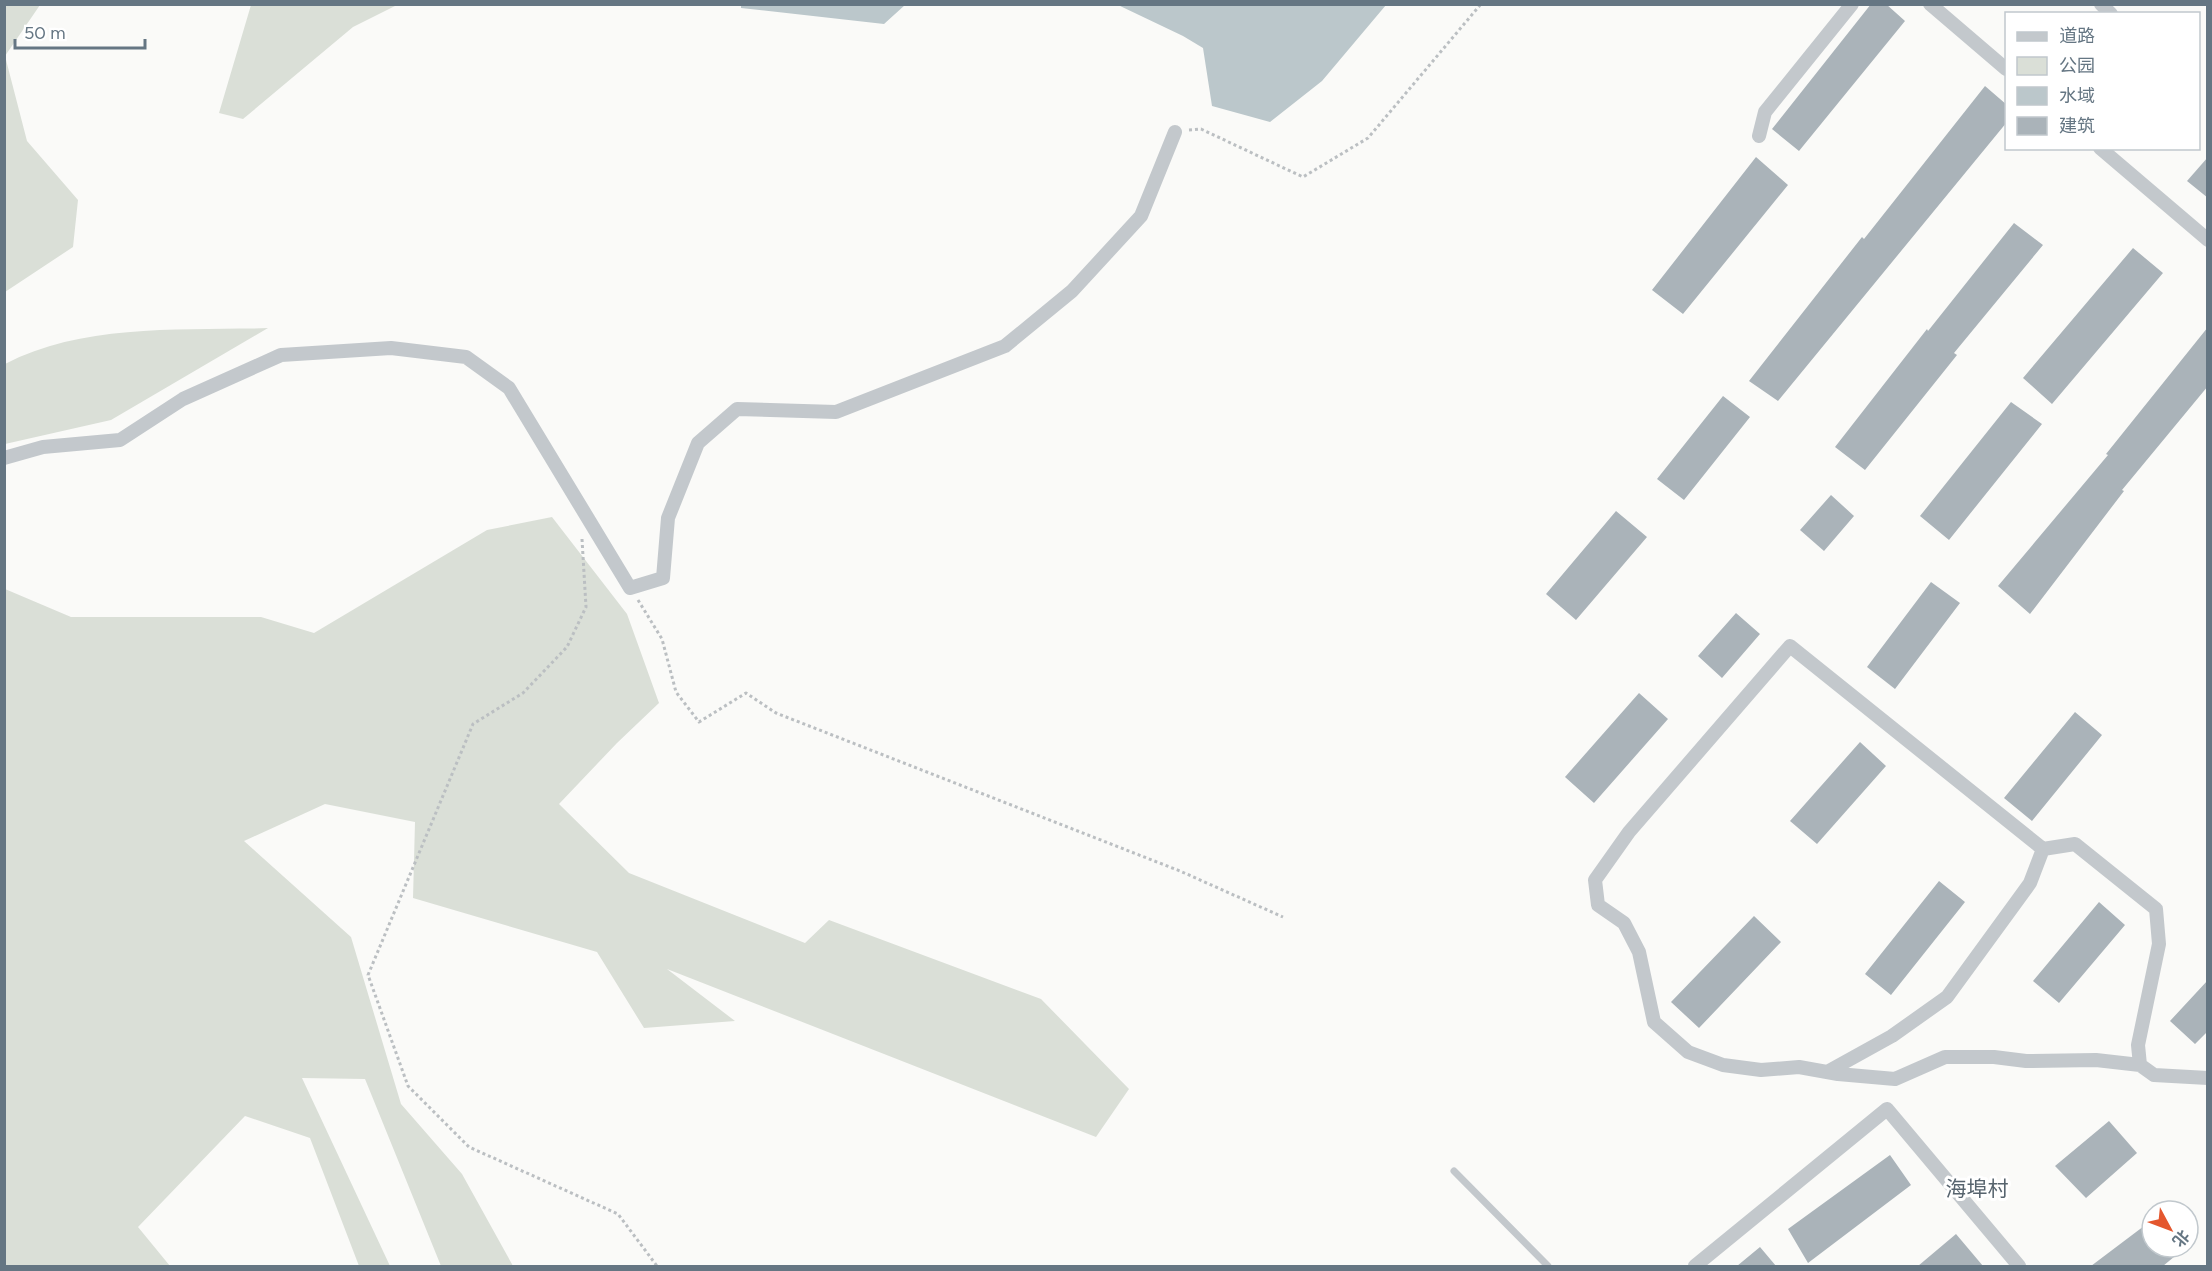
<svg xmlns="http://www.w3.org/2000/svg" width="2212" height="1271" font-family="Figtree,'Noto Sans SC',sans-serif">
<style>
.green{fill:#dadfd7}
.water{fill:#bbc7cb}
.building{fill:#aab3b9}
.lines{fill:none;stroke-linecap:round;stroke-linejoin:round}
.path{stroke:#bbbfc2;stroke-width:3;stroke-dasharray:3 3;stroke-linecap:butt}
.lane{stroke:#c3c8cc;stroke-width:7}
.street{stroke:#c3c8cc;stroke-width:14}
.labels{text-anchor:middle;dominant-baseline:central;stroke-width:6;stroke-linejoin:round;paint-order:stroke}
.quarter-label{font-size:21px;fill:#57646e;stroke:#fff}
</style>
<rect width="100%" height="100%" fill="#fafaf8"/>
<path class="green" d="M5 4 40 5 5 56 27 141 78 200 73 247 5 292Z
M251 5V4L397 5 353 27 243 119 219 113Z
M268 328 111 420 5 444V364C85 323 180 331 268 328Z
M552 517 627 614 659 703 617 743 559 804 629 873 805 943 829 920 1041 999 1129 1089 1096 1137 667 969 735 1021 644 1028 597 952 413 898 415 822 325 804 244 841 351 937 401 1104 462 1174 513 1266H441L365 1079 302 1078 390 1266H359L310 1138 245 1116 138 1227 170 1266H5V589L71 617H261L314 633 487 530Z"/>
<path class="water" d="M741 5V4L905 5 884 24 741 8Z
M1038 5H1386L1322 81 1270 122 1212 106 1203 48 1183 36 1118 5Z"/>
<path class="building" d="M1871 4H1886L1905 21 1799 151 1772 129Z
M1985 86 2007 105V122L1778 401 1749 381 1862 237 1864 239Z
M1756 157 1788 185 1683 314 1652 290Z
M2208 157V198L2187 181Z
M2014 223 2043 245 1954 353 1957 355 1865 470 1835 447 1927 329 1928 331Z
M2133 248 2163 273 2052 404 2023 378Z
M2208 327V386L2122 490 2124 491 2030 614 1998 586 2108 455 2106 454Z
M1723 396 1750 417 1684 500 1657 479Z
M2011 402 2042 424 1949 540 1920 516Z
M1831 495 1854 516 1824 551 1800 530Z
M1616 511 1647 537 1576 620 1546 594Z
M1931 582 1960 603 1895 689 1867 667Z
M1736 613 1760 634 1722 678 1698 656Z
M1639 693 1668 719 1594 803 1565 777Z
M2075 712 2102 735 2032 821 2004 798Z
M1860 742 1886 766 1817 844 1790 821Z
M1939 881 1965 902 1891 995 1865 974Z
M2099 902 2125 925 2059 1003 2033 981Z
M1754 916 1781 942 1699 1028 1671 1002Z
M2208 980V1031L2195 1044 2170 1021Z
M2109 1121 2137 1153 2086 1198 2055 1166Z
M1890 1155 1911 1185 1808 1263 1788 1229Z
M2152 1220V1247H2186L2163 1266H2091Z
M1956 1234 1983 1266H1918Z
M1760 1247 1776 1266H1737Z"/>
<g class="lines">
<path class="path" d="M1189 130 1201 129 1303 177 1368 138 1481 4
M582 539 586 607 567 647 523 693 473 724 368 975 408 1086 469 1147 618 1214 657 1266
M638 600 662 639 676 692 699 722 746 693 776 713 1180 871 1283 917"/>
<path class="lane" d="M1454 1171 1548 1266"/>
<path class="street" d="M1930 4 2006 69
M2101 4 2111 14
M1759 136 1765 112 1852 4
M2100 148 2208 240
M4 458 43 447 120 440 183 399 281 355 391 348 466 357 509 388 630 588 663 578 668 518 698 443 737 409 836 412 1005 346 1072 291 1141 216 1175 132
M2140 1065 2138 1045 2159 944 2156 909 2075 844 2043 849 1790 646 1629 832 1595 880 1598 905 1624 923 1639 952 1654 1022 1688 1052 1723 1065 1761 1070 1799 1067 1838 1074 1895 1079 1945 1057H1994L2026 1061 2096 1060 2140 1065 2154 1075 2208 1078
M1827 1072 1892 1036 1947 997 2030 883 2043 849
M1695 1266 1887 1109 2019 1266"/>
</g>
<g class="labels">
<g class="quarter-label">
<text x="1977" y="1188">海埠村</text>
</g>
</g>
<rect width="2212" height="1271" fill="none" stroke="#657683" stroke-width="12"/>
<rect x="2005" y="12" width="195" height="138" fill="#ffffff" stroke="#c1c8cd" stroke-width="1.5"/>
<rect x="2017" y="32" width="30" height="9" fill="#c3c8cc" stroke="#c1c8cd" stroke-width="1.5"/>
<text x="2059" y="42" font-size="18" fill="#657683">道路</text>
<rect x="2017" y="57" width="30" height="18" fill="#dadfd7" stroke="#c1c8cd" stroke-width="1.5"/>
<text x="2059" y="72" font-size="18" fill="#657683">公园</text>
<rect x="2017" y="87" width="30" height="18" fill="#bbc7cb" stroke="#c1c8cd" stroke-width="1.5"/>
<text x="2059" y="102" font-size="18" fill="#657683">水域</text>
<rect x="2017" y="117" width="30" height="18" fill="#aab3b9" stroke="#c1c8cd" stroke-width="1.5"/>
<text x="2059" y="132" font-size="18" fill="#657683">建筑</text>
<g transform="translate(2170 1229) rotate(131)"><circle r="28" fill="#ffffff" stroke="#c1c8cd" stroke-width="1.5"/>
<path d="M0-4.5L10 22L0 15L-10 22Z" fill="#e4572e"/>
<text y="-9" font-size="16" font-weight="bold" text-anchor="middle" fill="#657683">北</text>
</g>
<path d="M15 39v9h130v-9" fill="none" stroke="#657683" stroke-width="3"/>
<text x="24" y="39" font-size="18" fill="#657683" stroke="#ffffff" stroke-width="4.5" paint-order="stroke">50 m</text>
</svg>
